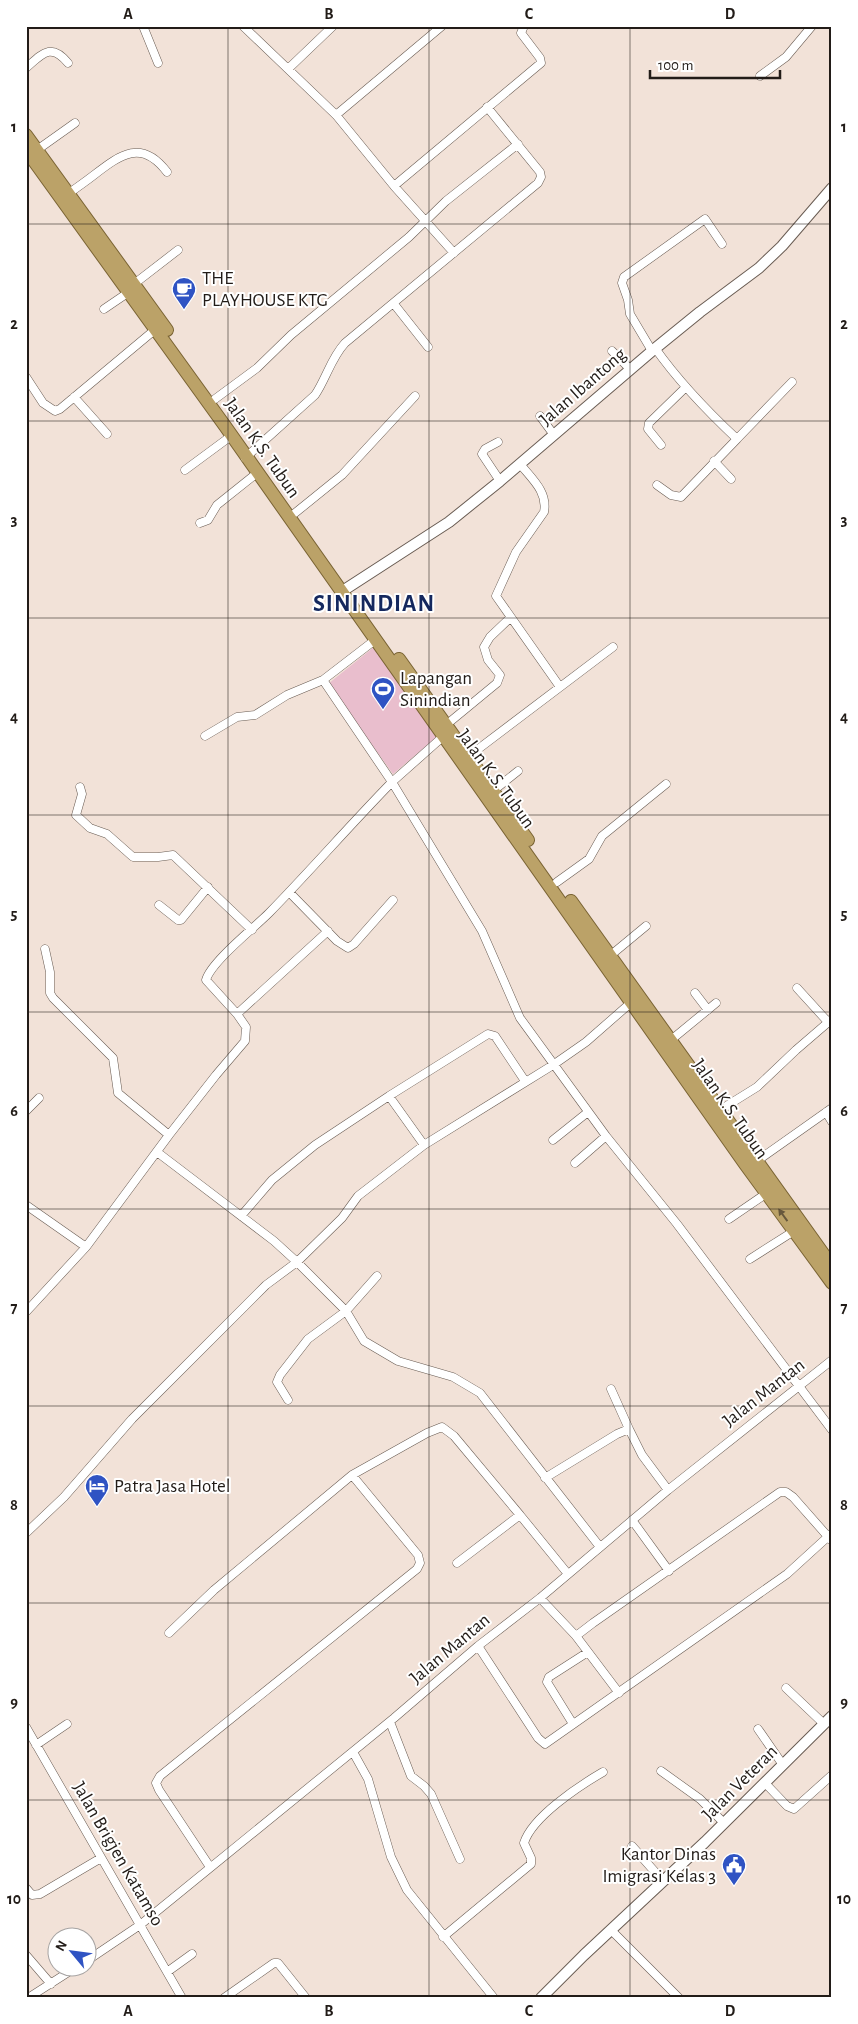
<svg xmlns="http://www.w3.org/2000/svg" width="858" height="2024" font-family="'Alegreya Sans',sans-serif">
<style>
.pitch{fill:#e9becd}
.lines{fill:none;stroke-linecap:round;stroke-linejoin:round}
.minor-casing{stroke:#695c53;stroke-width:9}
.tertiary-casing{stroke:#695c53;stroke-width:12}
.trunk-casing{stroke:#7a6434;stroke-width:14}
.minor{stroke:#fff;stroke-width:8}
.tertiary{stroke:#fff;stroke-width:10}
.trunk{stroke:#bba268;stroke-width:12}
.oneway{fill:#67583c}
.grid{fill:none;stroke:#221c18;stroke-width:1;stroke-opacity:0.55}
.labels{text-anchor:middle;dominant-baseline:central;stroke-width:4;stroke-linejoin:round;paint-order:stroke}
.poi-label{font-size:19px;fill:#221c18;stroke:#fff;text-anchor:start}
.street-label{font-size:19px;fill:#221c18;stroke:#fff}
.district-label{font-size:24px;font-weight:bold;letter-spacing:1px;fill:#15285e;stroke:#fff}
.neatline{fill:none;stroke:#221c18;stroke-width:2}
.grid-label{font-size:16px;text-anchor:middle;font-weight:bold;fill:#221c18}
</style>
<rect width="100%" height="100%" fill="#f2e2d8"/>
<path class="pitch" d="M374 647 438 736 393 774 328 684Z"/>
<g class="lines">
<g class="minor-casing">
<path id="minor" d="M143 26 158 63
M243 26 336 115 394 186 454 253
M26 68C42 54 51 42 68 63
M288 69 333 26
M760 76 786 57 812 26
M336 115 442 26
M37 150 75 123
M394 186 541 63 540 58 521 33 524 26
M65 196C75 189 85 182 94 175 121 154 142 139 167 172
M134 284 178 250
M394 304 428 347
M104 309 129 292
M655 348C679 382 706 410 737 439L792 382
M612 351 630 369
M652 351 630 314 628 300 622 283 624 277 705 219 722 244
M26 377 43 403 55 411 60 409 157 328
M74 397 107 434
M215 399 257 368 291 335 409 237 446 201 518 144
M540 416 554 435
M498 442 485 449 482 454 500 481
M661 445 648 429 649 423 685 388
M245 458 315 395C326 379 331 358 345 343L538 183 541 177 540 172 487 107
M714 461 731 479
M520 464C532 479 548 492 544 512L516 552 496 596 560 687
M185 470 231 436
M657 485 671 495 681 497 737 439
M295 513 342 475 415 396
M200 523 208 520 217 505 257 473
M375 640 323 680 392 782 446 734
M446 725 497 683 500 675 488 660 484 647 490 637 510 618
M205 736 237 717 255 715 287 695 323 680
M469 756 613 647
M80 787 82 794 76 815 90 828 107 834 133 857H158L173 855 252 930
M493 791 518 771
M557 882 589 859 602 836 666 784
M289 892 337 941 348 948 354 944 393 900
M159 905 178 920H181L208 887
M45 949 50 972V993L53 998 113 1058 118 1093 169 1135
M611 955 646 926
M797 988 828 1022
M695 993 708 1010
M237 1014 328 931
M671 1040 716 1003
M389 1096 424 1145
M720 1110 757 1087 796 1050 832 1019
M26 1111 39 1098
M826 1112 832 1122
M553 1140 588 1112
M157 1152 274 1241 297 1262 346 1311 364 1341 398 1361 453 1377 480 1393 600 1547
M757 1161 832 1108
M575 1163 606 1136
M26 1205 86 1247
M241 1216 272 1180 315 1145 389 1096 488 1034 495 1036 525 1081
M729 1219 767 1193
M750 1259 794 1231
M26 1312 86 1247 169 1135 216 1075 245 1041 246 1027 237 1014 206 980C211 962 254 928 269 913 311 870 350 825 392 782L482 931 520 1018 606 1136 677 1224 832 1430
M611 1389 629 1429
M288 1400 277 1382 280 1375 308 1339 346 1311 377 1276
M352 1475 427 1433 442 1427 454 1436 520 1515
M545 1478 617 1434 629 1429 642 1455 668 1490
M632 1520 669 1571
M26 1533 64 1497 132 1419 266 1285 297 1262 342 1218 358 1196 424 1145 553 1065 586 1042 634 1000
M457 1563 520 1515 568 1574
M540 1598 576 1636
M169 1633 214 1590 352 1475 418 1555 420 1563 417 1569 160 1776 156 1783 159 1790 210 1867
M478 1646 538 1738 545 1744 787 1574 832 1533
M786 1688 824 1724
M619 1693 576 1636 593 1623 780 1492H786L793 1497 831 1540
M390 1722 411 1776 424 1786 431 1794 460 1859
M573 1724 547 1682 549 1677 588 1652
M26 1727 182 1998
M758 1729 783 1765
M36 1745 67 1724
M353 1752 368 1779 391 1857 407 1890 494 1998
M661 1771 700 1799 724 1823
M765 1783 787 1806 794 1809 832 1775
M632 1846 663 1881
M26 1888 32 1895 40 1894 101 1858
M611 1930 679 1998
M443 1937 531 1864V1858L524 1843C532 1817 579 1786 603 1772
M26 1955 51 1984
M88 1960 140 1925 394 1718 478 1646 540 1598 668 1490 832 1360
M167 1972 192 1954
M28 1998 78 1966
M224 1998 274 1963H278L306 1998"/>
</g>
<g class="tertiary-casing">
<path id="tertiary" d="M341 592 449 522 500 481 652 351 700 312 759 268 782 246 832 188
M541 1998 584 1955 705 1842 832 1716"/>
</g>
<g class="trunk-casing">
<path id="trunk" d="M26 135 167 330
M26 150 225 426 745 1164 832 1283
M399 659 528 840
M571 901 832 1266"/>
</g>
<use href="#minor" class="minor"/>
<use href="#tertiary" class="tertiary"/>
<use href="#trunk" class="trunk"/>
</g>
<defs><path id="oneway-solid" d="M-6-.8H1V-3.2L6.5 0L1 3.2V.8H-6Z" transform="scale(1.25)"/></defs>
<use class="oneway" href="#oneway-solid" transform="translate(783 1215) rotate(-126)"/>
<path class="grid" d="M228 26V1998M429 26V1998M630 26V1998M26 224H832M26 421H832M26 618H832M26 815H832M26 1012H832M26 1209H832M26 1406H832M26 1603H832M26 1800H832"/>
<defs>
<g id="cafe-pin" transform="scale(1.25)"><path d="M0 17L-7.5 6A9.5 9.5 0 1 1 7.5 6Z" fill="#2f53c3" stroke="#fff"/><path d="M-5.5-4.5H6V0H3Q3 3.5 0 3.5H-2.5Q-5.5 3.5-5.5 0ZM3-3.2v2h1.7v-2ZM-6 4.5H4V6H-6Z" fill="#fff"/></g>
<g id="stadium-pin" transform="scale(1.25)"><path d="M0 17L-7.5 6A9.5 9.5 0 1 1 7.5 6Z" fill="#2f53c3" stroke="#fff"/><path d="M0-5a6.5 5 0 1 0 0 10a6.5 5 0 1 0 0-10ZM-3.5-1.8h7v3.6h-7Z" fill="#fff"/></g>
<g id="hotel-pin" transform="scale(1.25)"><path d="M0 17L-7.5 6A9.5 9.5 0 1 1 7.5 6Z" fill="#2f53c3" stroke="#fff"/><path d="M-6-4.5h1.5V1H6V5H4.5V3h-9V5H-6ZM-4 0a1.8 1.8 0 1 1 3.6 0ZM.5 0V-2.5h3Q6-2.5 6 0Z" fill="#fff"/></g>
<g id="civic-pin" transform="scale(1.25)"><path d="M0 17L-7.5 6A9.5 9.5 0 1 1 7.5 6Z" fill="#2f53c3" stroke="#fff"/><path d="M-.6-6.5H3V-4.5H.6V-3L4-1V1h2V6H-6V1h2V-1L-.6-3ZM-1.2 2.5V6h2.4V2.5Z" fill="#fff"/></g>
</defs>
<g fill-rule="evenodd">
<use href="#cafe-pin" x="184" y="289"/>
<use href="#stadium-pin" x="383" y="689"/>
<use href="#hotel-pin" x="97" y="1486"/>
<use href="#civic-pin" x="734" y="1865"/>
</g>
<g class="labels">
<g class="poi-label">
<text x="202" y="278">THE<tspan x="202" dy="22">PLAYHOUSE KTG</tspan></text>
<text x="400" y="678">Lapangan<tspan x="400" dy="22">Sinindian</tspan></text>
<text x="114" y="1486">Patra Jasa Hotel</text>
<text x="716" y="1854" text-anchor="end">Kantor Dinas<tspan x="716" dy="22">Imigrasi Kelas 3</tspan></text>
</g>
<g class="street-label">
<text transform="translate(583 387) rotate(-41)">Jalan Ibantong</text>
<text transform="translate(262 448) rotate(55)">Jalan K.S. Tubun</text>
<text transform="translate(496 779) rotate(54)">Jalan K.S. Tubun</text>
<text transform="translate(730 1109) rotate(55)">Jalan K.S. Tubun</text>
<text transform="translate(764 1393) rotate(-38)">Jalan Mantan</text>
<text transform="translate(450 1649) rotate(-40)">Jalan Mantan</text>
<text transform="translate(740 1783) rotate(-45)">Jalan Veteran</text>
<text transform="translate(118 1854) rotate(60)">Jalan Brigjen Katamso</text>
</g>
<g class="district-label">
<text x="374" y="604">SININDIAN</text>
</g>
</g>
<rect width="858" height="2024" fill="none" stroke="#ffffff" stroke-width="55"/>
<g transform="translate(72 1952) rotate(299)"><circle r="24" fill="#ffffff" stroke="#a7a4a3"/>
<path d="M0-4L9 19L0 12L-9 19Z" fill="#2f53c3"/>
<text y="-8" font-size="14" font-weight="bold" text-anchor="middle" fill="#221c18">N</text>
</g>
<path d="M650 70v8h130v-8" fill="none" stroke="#221c18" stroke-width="2.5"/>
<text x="658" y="70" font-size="15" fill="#221c18" stroke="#ffffff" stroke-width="4" paint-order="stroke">100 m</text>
<rect x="28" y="28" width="802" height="1968" class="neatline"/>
<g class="grid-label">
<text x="128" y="19">A</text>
<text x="329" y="19">B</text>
<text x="529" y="19">C</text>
<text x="730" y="19">D</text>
<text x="14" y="132">1</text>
<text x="844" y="132">1</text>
<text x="14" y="329">2</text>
<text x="844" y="329">2</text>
<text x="14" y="525">3</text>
<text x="844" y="525">3</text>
<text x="14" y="722">4</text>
<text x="844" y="722">4</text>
<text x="14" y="919">5</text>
<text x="844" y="919">5</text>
<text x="14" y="1116">6</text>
<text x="844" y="1116">6</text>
<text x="14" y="1313">7</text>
<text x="844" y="1313">7</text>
<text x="14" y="1510">8</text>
<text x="844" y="1510">8</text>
<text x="14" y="1707">9</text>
<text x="844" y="1707">9</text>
<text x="14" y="1904">10</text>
<text x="844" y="1904">10</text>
<text x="128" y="2016">A</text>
<text x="329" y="2016">B</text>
<text x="529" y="2016">C</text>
<text x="730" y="2016">D</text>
</g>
</svg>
